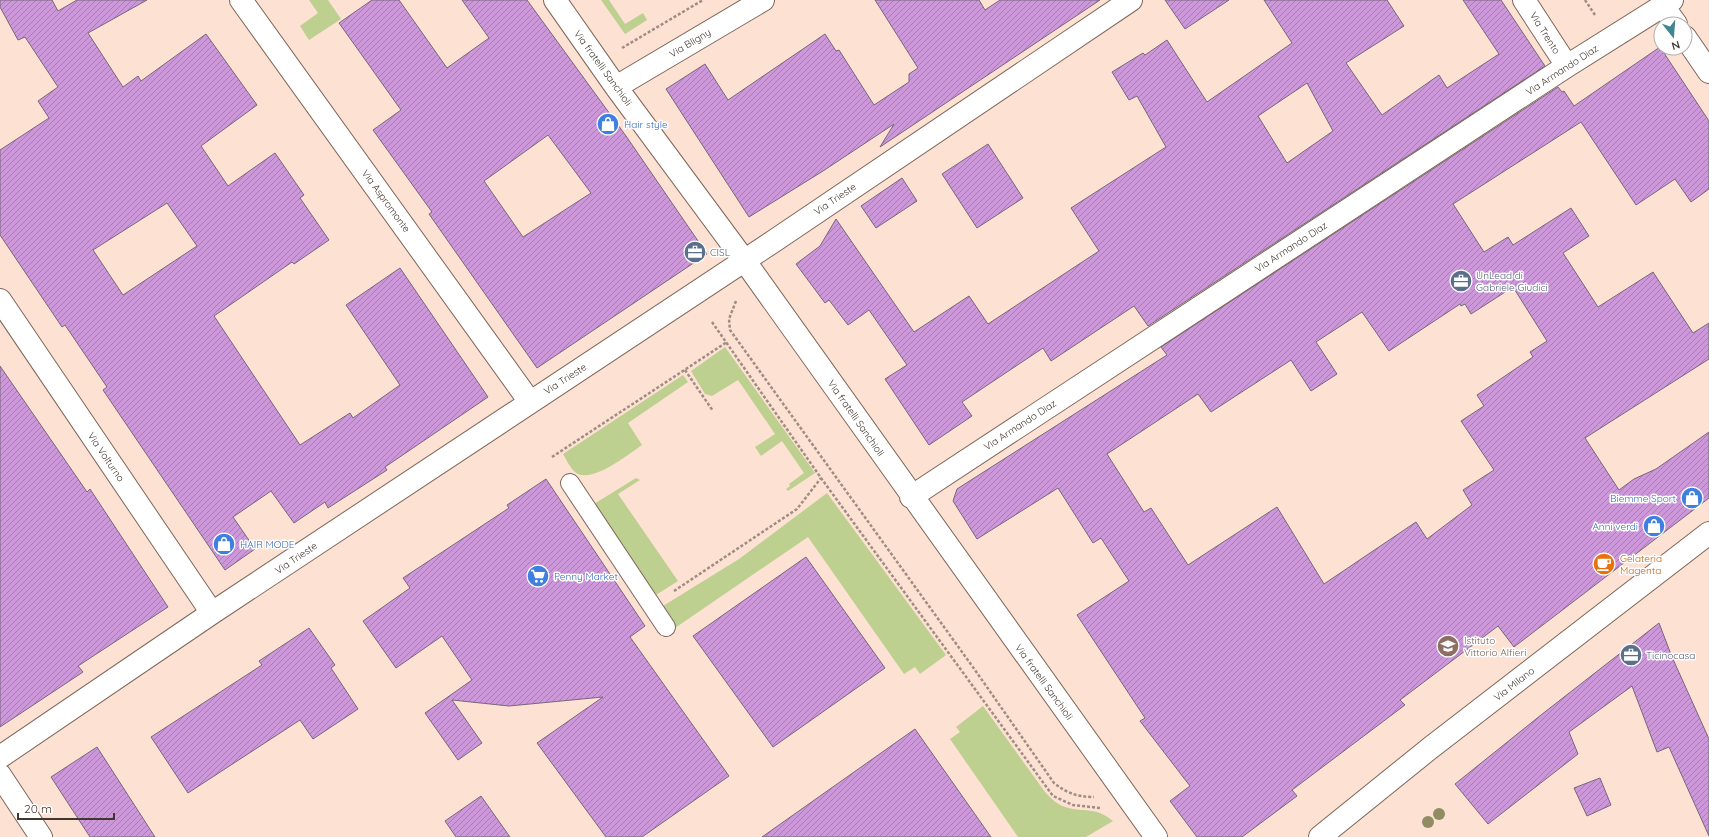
<svg xmlns="http://www.w3.org/2000/svg" width="1709" height="837" font-family="Quicksand,sans-serif">
<style>
.grass{fill:#bdd08f}
.building{fill:url(#building-hatch);stroke:#77677b;fill-rule:evenodd}
.lines{fill:none;stroke-linecap:round;stroke-linejoin:round}
.service-casing{stroke:#7e6659;stroke-width:20}
.minor-casing{stroke:#7e6659;stroke-width:24}
.path{stroke:#9f8c82;stroke-width:2.5;stroke-dasharray:3 2;stroke-linecap:butt}
.service{stroke:#fff;stroke-width:18}
.minor{stroke:#fff;stroke-width:22}
.tree{fill:#918c64}
.labels{text-anchor:middle;dominant-baseline:central;stroke-width:3;stroke-linejoin:round;paint-order:stroke}
.street-label{font-size:10px;fill:#413731;stroke:#fff}
.shop-label{font-size:10px;fill:#366cbe;stroke:#fff;text-anchor:start}
.service-label{font-size:10px;fill:#4e5e75;stroke:#fff;text-anchor:start}
.food-label{font-size:10px;fill:#c56008;stroke:#fff;text-anchor:start}
.education-label{font-size:10px;fill:#785e54;stroke:#fff;text-anchor:start}
</style>
<defs>
<pattern id="building-hatch" width="6" height="6" patternUnits="userSpaceOnUse"><rect width="6" height="6" fill="#cd98da"/><path d="M-1 1l2-2M0 6l6-6M5 7l2-2" fill="none" stroke="#a87db1"/></pattern>
</defs>
<rect width="100%" height="100%" fill="#fde1d3"/>
<path class="grass" d="M309 0H328L341 19 309 40 300 26 318 13Z
M601 0H609L625 24 643 13 647 20 625 34Z
M725 347 815 473 788 491 786 489 790 486 789 484 804 473 782 441 761 456 755 447 775 434 738 380 712 396 705 394 691 371Z
M683 375 688 382 628 423 642 445C629 454 591 485 575 472 570 468 566 459 563 454Z
M636 478 640 480 618 494 678 581 656 595 594 504Z
M827 493 946 655 920 674 915 667 904 674 808 537 675 628 673 621 663 606 739 559Z
M983 706 1045 792C1051 798 1056 804 1065 807 1084 813 1095 806 1113 821L1086 837H1018L950 739 960 732 956 727Z"/>
<path class="building" d="M0 0H52L58 11 77 0H147L88 33 123 87 138 76 141 81 206 34 257 105 201 146 228 186 275 153 304 195 300 198 329 240 294 264 292 262 214 316 300 445 350 413 353 418 400 385 346 305 400 268 488 397 385 467 387 470 328 508 325 502 294 523 271 491 233 517 255 549 225 570 103 390 107 387 65 325 62 327 0 235V150L49 118 38 101 58 87 25 37 18 40 0 7ZM167 203 197 246 123 295 93 250Z
M372 0H399L447 68 489 38 462 0H527L626 136 707 254 537 368 429 214 432 212 373 130 401 110 339 23ZM548 135 591 193 523 237 484 181Z
M875 0H979L985 10 1000 0H1100L880 147 894 124 823 171 749 217 666 89 705 64 728 100 825 34 836 51 839 50 874 105 909 82V74L918 68Z
M1165 0H1229L1185 29Z
M1264 0H1387L1404 26 1346 63 1382 115 1439 75 1447 88 1499 54 1463 0H1501L1545 66 1148 326 1134 306 1051 361 1043 348 962 402 972 416 929 445 885 379 907 365 869 310 848 325 829 300 825 303 796 264 820 246 836 219 914 332 969 296 988 324 1099 251 1071 208 1166 147 1137 96 1129 100 1112 72 1143 53 1145 55 1167 40 1207 102 1292 43ZM1307 83 1333 131 1287 163 1258 116Z
M1660 47 1709 121V189L1691 202 1675 179 1636 205 1581 122 1453 204 1484 252 1508 237 1513 245 1571 208 1589 236 1563 253 1598 307 1653 272 1693 333 1709 323V359L1585 438 1619 490 1634 479 1656 469 1709 432V498L1514 647 1498 626 1400 700 1405 705 1292 790 1297 796 1242 837H1197L1170 801 1190 786 1140 721 1145 718 1077 615 1129 581 1101 538 1093 543 1058 488 977 539 953 501 957 489 1167 355 1161 347 1558 87 1562 92 1564 91 1574 106ZM1513 287 1547 341 1530 352 1533 357 1477 395 1484 406 1461 421 1494 470 1463 490 1472 505 1427 539 1416 522 1324 584 1277 507 1188 565 1151 508 1144 512 1107 454 1198 394 1211 412 1291 360 1311 391 1337 374 1316 342 1362 312 1389 351 1460 304 1461 306 1465 304 1471 314Z
M988 144 1023 198 977 228 942 174Z
M902 178 917 201 876 228 861 206Z
M0 366 87 492 90 489 168 607 78 666 83 672 0 727Z
M546 479 645 626 630 637 729 776 642 837H606L537 743 603 697 509 706 452 700 482 743 458 760 425 713 472 680 442 636 396 668 363 621 410 588 403 578 509 508 507 505Z
M806 557 885 668 773 747 693 636Z
M1659 623 1672 657 1709 739V836L1669 747 1657 752 1632 686 1569 732 1578 754 1488 824 1455 784 1541 715Z
M309 628 335 665 331 668 358 709 313 739 300 720 188 793 151 737 262 665 259 661Z
M915 729 991 837H762Z
M97 747 155 837H90L51 777Z
M1600 778 1611 805 1587 816 1574 788Z
M481 796 510 837H456L445 821Z"/>
<g class="lines">
<g class="service-casing">
<path id="service" d="M570 483 666 627"/>
</g>
<g class="minor-casing">
<path id="minor" d="M241 0 530 402
M555 0 616 87 744 260 1156 837
M1524 0 1567 66
M1663 6 1676 24
M1685 37 1709 72
M616 87 763 0
M0 300 212 613
M911 497 1567 66 1672 0
M0 757 212 613 774 241 1131 0
M0 775 41 837
M1320 837 1429 749 1709 533"/>
</g>
<path class="path" d="M1585 0 1595 15
M622 48 703 0
M736 301 729 319 730 330 975 670 1054 783C1067 793 1077 797 1094 797
M712 322 821 478 1053 796 1073 805 1100 808
M685 370 713 411
M552 457 727 342
M674 591 797 509 821 478"/>
<use href="#service" class="service"/>
<use href="#minor" class="minor"/>
</g>
<g class="tree">
<circle cx="1439" cy="814" r="6"/>
<circle cx="1428" cy="822" r="6"/>
</g>
<defs>
<g id="shop-disc" transform="scale(1.15)"><circle r="9.5" fill="#3f7fe0" stroke="#fff"/><path d="M-5-2.5h2.3a2.7 3.5 0 0 1 5.4 0H5L5.5 6h-11ZM-1.5-2.5h3a1.5 2.3 0 0 0-3 0Z" fill="#fff"/></g>
<g id="office-disc" transform="scale(1.15)"><circle r="9.5" fill="#5c6f8a" stroke="#fff"/><path d="M-6-3h4V-5.5h4V-3h4V5H-6ZM-1-4.5V-3h2v-1.5ZM-6 0V1H6V0Z" fill="#fff"/></g>
<g id="cafe-disc" transform="scale(1.15)"><circle r="9.5" fill="#e8710a" stroke="#fff"/><path d="M-5.5-4.5H6V0H3Q3 3.5 0 3.5H-2.5Q-5.5 3.5-5.5 0ZM3-3.2v2h1.7v-2ZM-6 4.5H4V6H-6Z" fill="#fff"/></g>
<g id="supermarket-disc" transform="scale(1.15)"><circle r="9.5" fill="#3f7fe0" stroke="#fff"/><path d="M-6-5.5h2.5l.6 2H6L4.5 2H-2.5L-4.4-4H-6ZM-1.5 3.2a1.3 1.3 0 1 0 .1 0ZM3 3.2a1.3 1.3 0 1 0 .1 0Z" fill="#fff"/></g>
<g id="school-disc" transform="scale(1.15)"><circle r="9.5" fill="#8d6e63" stroke="#fff"/><path d="M0-5L7-2L0 1L-7-2ZM-4 1L0 2.5L4 1V4Q0 6-4 4Z" fill="#fff"/></g>
</defs>
<g fill-rule="evenodd">
<use href="#shop-disc" x="608" y="124"/>
<use href="#office-disc" x="695" y="252"/>
<use href="#office-disc" x="1461" y="281"/>
<use href="#shop-disc" x="1692" y="498"/>
<use href="#shop-disc" x="1654" y="526"/>
<use href="#shop-disc" x="224" y="544"/>
<use href="#cafe-disc" x="1604" y="564"/>
<use href="#supermarket-disc" x="538" y="576"/>
<use href="#school-disc" x="1448" y="646"/>
<use href="#office-disc" x="1631" y="655"/>
</g>
<g class="labels">
<g class="street-label">
<text transform="translate(1545 33) rotate(58)">Via Trento</text>
<text transform="translate(690 43) rotate(-31)">Via Bligny</text>
<text transform="translate(603 68) rotate(54)">Via fratelli Sanchioli</text>
<text transform="translate(1562 70) rotate(-33)">Via Armando Diaz</text>
<text transform="translate(835 199) rotate(-34)">Via Trieste</text>
<text transform="translate(386 201) rotate(54)">Via Aspromonte</text>
<text transform="translate(1291 247) rotate(-33)">Via Armando Diaz</text>
<text transform="translate(565 379) rotate(-33)">Via Trieste</text>
<text transform="translate(856 418) rotate(55)">Via fratelli Sanchioli</text>
<text transform="translate(1020 425) rotate(-33)">Via Armando Diaz</text>
<text transform="translate(106 457) rotate(56)">Via Volturno</text>
<text transform="translate(296 558) rotate(-34)">Via Trieste</text>
<text transform="translate(1044 682) rotate(54)">Via fratelli Sanchioli</text>
<text transform="translate(1514 684) rotate(-38)">Via Milano</text>
</g>
<g class="shop-label">
<text x="624" y="124">Hair style</text>
<text x="1676" y="498" text-anchor="end">Biemme Sport</text>
<text x="1638" y="526" text-anchor="end">Anni verdi</text>
<text x="240" y="544">HAIR MODE</text>
<text x="554" y="576">Penny Market</text>
</g>
<g class="service-label">
<text x="710" y="252">CISL</text>
<text x="1476" y="275">UnLead di<tspan x="1476" dy="12">Gabriele Giudici</tspan></text>
<text x="1646" y="655">Ticinocasa</text>
</g>
<g class="food-label">
<text x="1620" y="558">Gelateria<tspan x="1620" dy="12">Magenta</tspan></text>
</g>
<g class="education-label">
<text x="1464" y="640">Istituto<tspan x="1464" dy="12">Vittorio Alfieri</tspan></text>
</g>
</g>
<g transform="translate(1673 36) rotate(163)"><circle r="19" fill="#ffffff" stroke="#b3afad"/>
<path d="M0-3L7 15L0 10L-7 15Z" fill="#408591"/>
<text y="-6" font-size="11" font-weight="bold" text-anchor="middle" fill="#413731">N</text>
</g>
<path d="M18 813v6h96v-6" fill="none" stroke="#413731" stroke-width="2"/>
<text x="24" y="813" font-size="12" fill="#413731" stroke="#ffffff" stroke-width="3" paint-order="stroke">20 m</text>
</svg>
